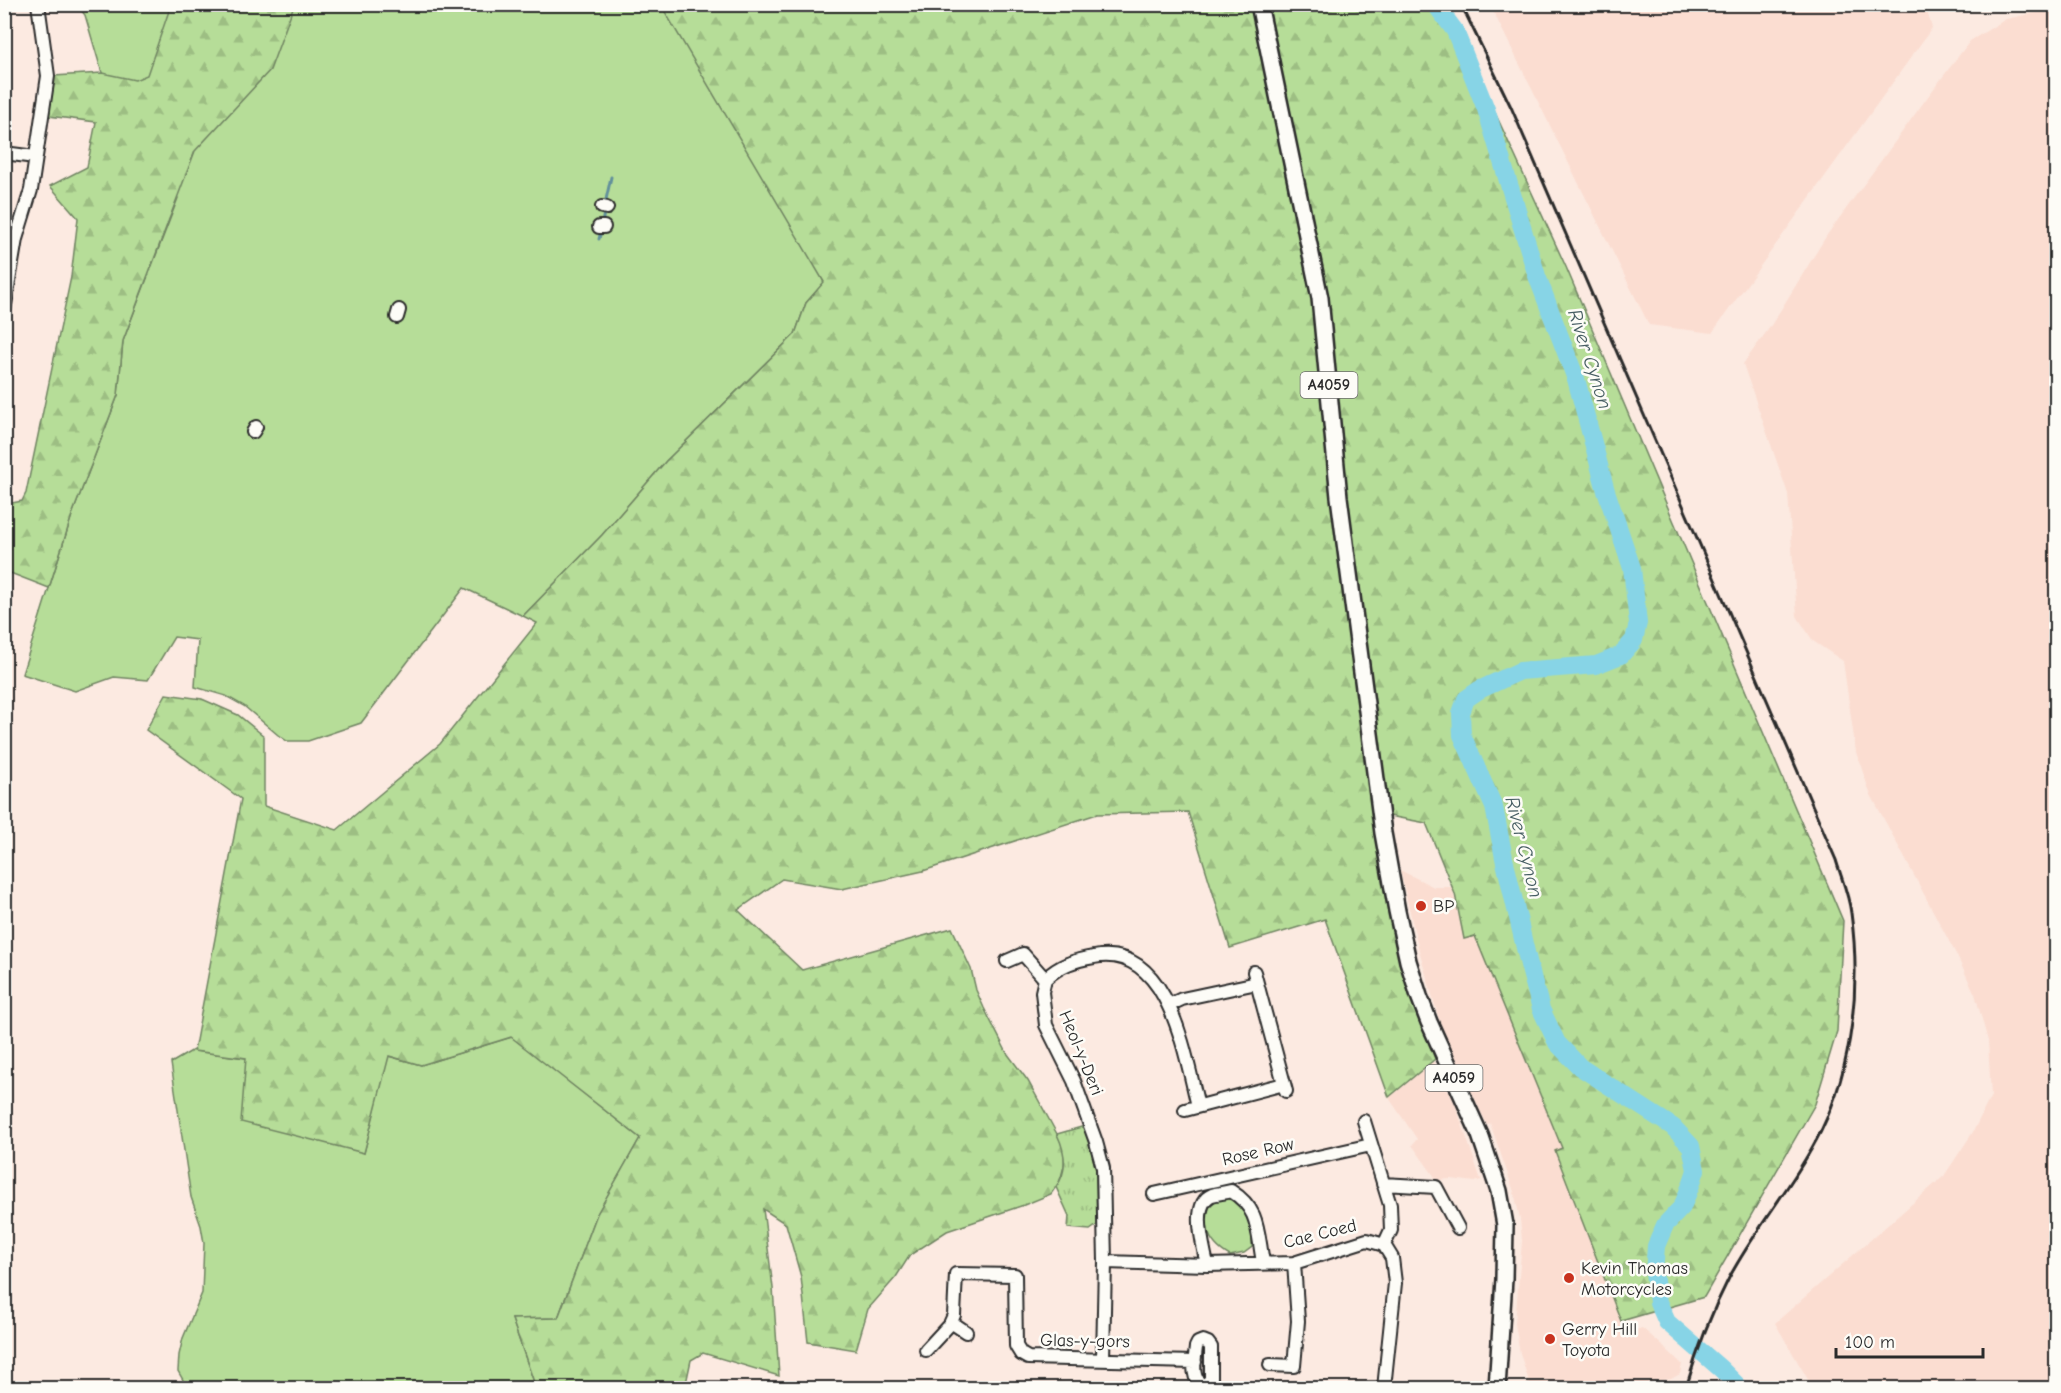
<svg xmlns="http://www.w3.org/2000/svg" width="2061" height="1393" font-family="'Comic Neue',sans-serif">
<style>
.built{fill:#fbddd1}
.grass{fill:#b6dd98;stroke:#708462;stroke-width:1.5}
.forest{fill:url(#forest-firs);stroke:#708462;stroke-width:1.5}
.park{fill:url(#park-tufts);stroke:#708462;stroke-width:1.5}
.lines{fill:none;stroke-linecap:round;stroke-linejoin:round}
.stream{stroke:#62909b;stroke-width:3}
.river{stroke:#87d4e6;stroke-width:18}
.minor-casing{stroke:#2b2b2b;stroke-width:16}
.major-casing{stroke:#2b2b2b;stroke-width:20}
.minor{stroke:#fdfcf7;stroke-width:12}
.major{stroke:#fdfcf7;stroke-width:15}
.rail{stroke:#2b2b2b;stroke-width:3}
.poi-dot{fill:#c8321e;stroke:#fdfcf7;stroke-width:2}
.labels{text-anchor:middle;dominant-baseline:central;stroke-width:5;stroke-linejoin:round;paint-order:stroke}
.shield{fill:#fdfcf7;stroke:#6a6a68;stroke-width:1.5}
.shield-label{font-size:16px;font-weight:bold;fill:#2b2b2b}
.poi-label{font-size:18px;fill:#2b2b2b;stroke:#fdfcf7;text-anchor:start}
.street-label{font-size:18px;fill:#2b2b2b;stroke:#fdfcf7}
.water-label{font-size:20px;font-style:italic;fill:#475e63;stroke:#fdfcf7}
</style>
<defs>
<pattern id="forest-firs" width="22" height="20" patternUnits="userSpaceOnUse" patternTransform="scale(1.5)"><rect width="22" height="20" fill="#b6dd98"/><path d="M5 1l3.5 6h-7zM16 11l3.5 6h-7z" fill="#9dbe83"/></pattern>
<pattern id="park-tufts" width="24" height="20" patternUnits="userSpaceOnUse" patternTransform="scale(1.5)"><rect width="24" height="20" fill="#b6dd98"/><path d="M3 7l-1-3M5 7V3M7 7l1-3M15 17l-1-3M17 17v-4M19 17l1-3" fill="none" stroke="#9dbe83"/></pattern>
</defs>
<rect width="100%" height="100%" fill="#fceae1"/>
<filter id="ink" filterUnits="userSpaceOnUse"><feTurbulence type="fractalNoise" baseFrequency=".0167" numOctaves="2"/><feDisplacementMap in="SourceGraphic" scale="12" xChannelSelector="R" yChannelSelector="G"/><feConvolveMatrix kernelMatrix="1 2 1 2 8 2 1 2 1" color-interpolation-filters="sRGB"/></filter>
<g filter="url(#ink)">
<path class="built" d="M1490 5H1925L1932 28 1712 333 1649 325Z
M2049 10 2056 11V1388H1813L1775 1323 1944 1176 1973 1132 1991 1096 1988 1041 1975 994 1956 954 1870 793 1856 752 1843 661 1813 641 1797 616 1788 494 1743 364 1770 327 1827 235 1929 95 1970 41 2006 19Z
M1400 870 1434 887H1452L1464 939 1475 936 1562 1148 1555 1152 1621 1321 1624 1334 1642 1328 1663 1346 1682 1364 1680 1374 1671 1379 1648 1382 1647 1388H1531L1520 1353 1515 1324 1522 1241 1520 1219 1514 1192 1490 1123 1487 1125 1441 1026 1419 950Z
M1433 1061 1455 1104 1481 1180 1475 1182 1451 1179 1437 1180 1412 1145 1417 1139 1389 1098Z"/>
<path class="grass" d="M77 5H719L824 283 806 303 795 334 666 461 602 535 523 616 464 588 361 723 308 741H287L278 735 244 706 226 696 195 687 198 640 174 637 148 680 114 677 75 691 22 674 72 515 118 395 123 341 178 198 102 73 85 15Z
M512 1037 640 1138 597 1214 558 1318 512 1319 535 1385 539 1388H183V1380L178 1371 179 1355 183 1338 202 1293 204 1243 201 1226 191 1197 171 1063 195 1049 194 1051 246 1058 364 1153 388 1056 421 1065Z
M1218 1198H1232L1247 1211 1252 1236V1247L1244 1253 1230 1256C1208 1244 1195 1216 1218 1198Z"/>
<path class="forest" d="M171 5H294L270 70 195 151 123 341 118 395 72 515 49 588 5 571 4 501 12 503 22 501 26 493 71 277 78 218 50 186 87 167 96 122 49 116 54 76 102 73 135 80 147 75Z
M661 5H1443L1457 30 1566 267 1843 921 1837 1031 1815 1104 1704 1297 1621 1321 1555 1151 1562 1148 1475 936 1464 939 1455 894 1426 823 1373 813 1402 966 1435 1059 1389 1097 1325 919 1230 948 1188 812 1097 814 923 871 842 889 782 879 738 910 802 970 952 928 971 969 976 990 984 1008 1007 1053 1028 1081 1057 1134 1065 1151 1064 1166 1060 1181 1051 1194 1024 1205 947 1231 910 1255 896 1277 868 1309 856 1350 808 1342 801 1277 786 1224 763 1209 773 1288 779 1376 703 1353 691 1360 685 1388H539L535 1385 512 1319 558 1318 597 1214 640 1138 511 1037 421 1065 389 1056 364 1153 241 1122 246 1058 194 1051 241 799 146 730 166 694 202 699 238 715 264 736V806L337 830 440 744 537 623 523 616 602 535 666 461 795 334 806 303 824 282Z"/>
<path class="park" d="M1085 1126 1096 1170 1097 1225 1090 1230 1068 1228 1069 1216 1056 1187C1069 1170 1065 1151 1057 1134Z"/>
<g class="lines">
<path class="stream" d="M605 204 611 177
M602 225 604 211
M599 239 601 231"/>
<path class="river" d="M1435 4 1455 31 1486 109 1537 276 1576 379 1606 491 1632 568 1638 623 1634 640 1621 655 1596 665 1520 671 1479 690 1466 699 1461 713 1462 735 1494 807 1504 858 1529 965 1541 1009 1557 1043 1580 1067 1673 1127 1691 1146 1696 1170 1691 1185 1682 1207 1665 1225 1656 1246 1654 1273 1658 1302 1667 1322 1721 1369 1740 1388"/>
<g class="minor-casing">
<path id="minor" d="M4 153 35 157
M602 207 607 208
M599 227H604
M4 311 16 239 31 190 48 76 38 4
M397 317 399 310
M253 432 256 427
M1007 961 1023 954 1045 979
M1254 972 1286 1091
M1169 1005 1182 999 1257 983
M1185 1110 1284 1084
M1364 1121 1390 1205 1391 1230 1384 1245 1392 1258 1395 1283 1384 1388
M1383 1184 1436 1187 1458 1228
M1154 1194 1371 1145
M1105 1262 1207 1265 1294 1263 1367 1240 1384 1245
M1207 1265C1204 1247 1190 1204 1212 1195 1218 1193 1225 1193 1231 1191 1260 1209 1257 1231 1263 1262
M951 1322 966 1332
M1203 1341 1208 1343 1211 1347V1378L1208 1383 1203 1385C1190 1380 1195 1359 1196 1347L1198 1343Z
M926 1350 950 1324 954 1315 956 1274 1015 1275 1016 1346 1021 1354 1028 1358 1195 1362
M1103 1360 1105 1262 1103 1168 1096 1142 1074 1081 1046 1025 1042 992 1045 979C1060 965 1075 960 1094 957 1169 943 1185 1055 1198 1106
M1270 1365 1294 1366 1298 1321 1294 1263"/>
</g>
<g class="major-casing">
<path id="major" d="M1259 4 1320 298 1339 497 1383 833 1397 911 1408 961 1419 996 1429 1022 1480 1135 1499 1191 1505 1225 1504 1279 1497 1388"/>
</g>
<use href="#minor" class="minor"/>
<use href="#major" class="major"/>
<path class="rail" d="M1461 4 1511 107 1836 860C1841 877 1849 895 1851 913 1861 985 1853 1065 1821 1131 1795 1183 1756 1227 1729 1278 1711 1313 1697 1350 1686 1388"/>
</g>
</g>
<g class="poi-dot">
<circle cx="1421" cy="906" r="6"/>
<circle cx="1569" cy="1278" r="6"/>
<circle cx="1550" cy="1339" r="6"/>
</g>
<g class="labels">
<g class="shield">
<rect x="1300.5" y="372" width="57" height="26" rx="4.5"/>
<rect x="1425.5" y="1065" width="57" height="26" rx="4.5"/>
</g>
<g class="shield-label">
<text x="1329" y="385">A4059</text>
<text x="1454" y="1078">A4059</text>
</g>
<g class="poi-label">
<text x="1433" y="906">BP</text>
<text x="1581" y="1268">Kevin Thomas<tspan x="1581" dy="21">Motorcycles</tspan></text>
<text x="1562" y="1329">Gerry Hill<tspan x="1562" dy="21">Toyota</tspan></text>
</g>
<g class="street-label">
<text transform="translate(1081 1053) rotate(68)">Heol-y-Deri</text>
<text transform="translate(1258 1152) rotate(-13)">Rose Row</text>
<text transform="translate(1320 1234) rotate(-14)">Cae Coed</text>
<text transform="translate(1085 1341) rotate(1)">Glas-y-gors</text>
</g>
<g class="water-label">
<text transform="translate(1590 359) rotate(72)">River Cynon</text>
<text transform="translate(1524 847) rotate(76)">River Cynon</text>
</g>
</g>
<rect width="2061" height="1393" fill="none" stroke="#fdfcf7" stroke-width="24"/>
<rect x="12" y="12" width="2037" height="1369" fill="none" stroke="#2b2b2b" stroke-width="2" filter="url(#ink)"/>
<path d="M1836 1348v9h147v-9" fill="none" stroke="#2b2b2b" stroke-width="3"/>
<text x="1845" y="1348" font-size="18" fill="#2b2b2b" stroke="#fdfcf7" stroke-width="4.5" paint-order="stroke">100 m</text>
</svg>
